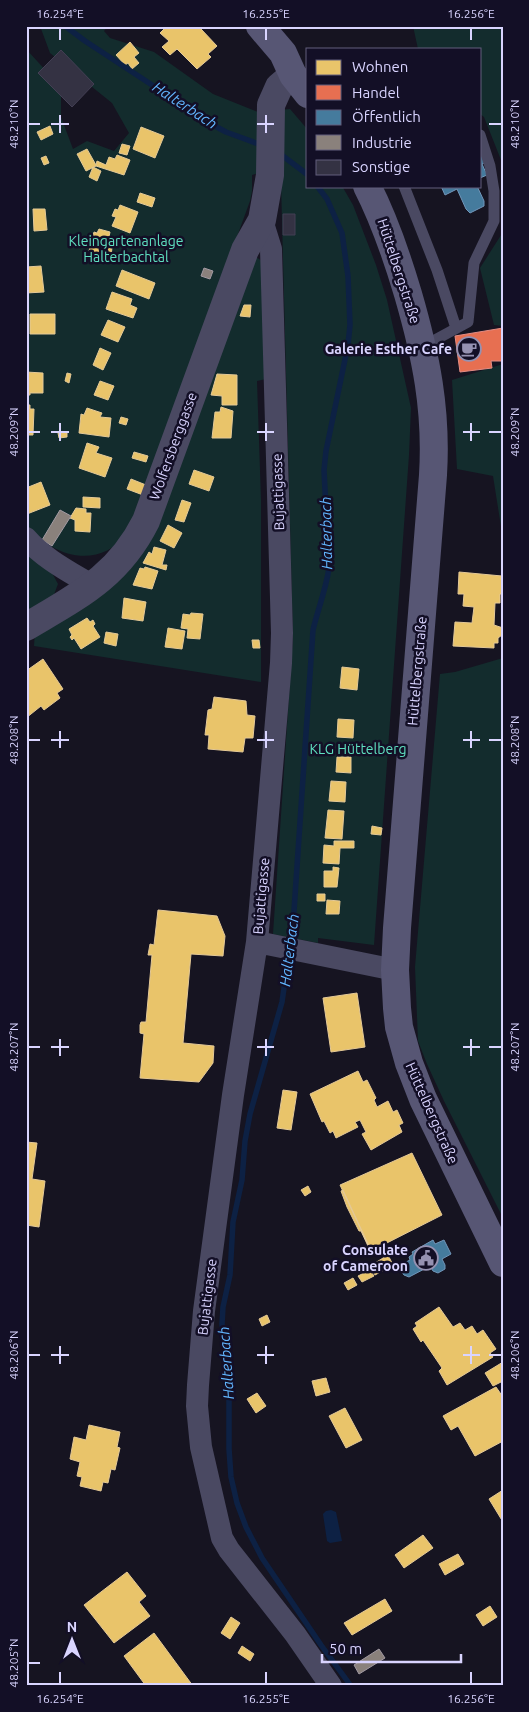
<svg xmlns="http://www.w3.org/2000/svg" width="529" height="1712" font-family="Ubuntu,sans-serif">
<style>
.green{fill:#132c2d}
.water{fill:#0d2144}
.homes{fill:#e9c46a;stroke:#e4c997}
.shops{fill:#e76f51;stroke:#e38d85}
.public{fill:#457b9d;stroke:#7196ba}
.industry{fill:#8a817c;stroke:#a29aa3}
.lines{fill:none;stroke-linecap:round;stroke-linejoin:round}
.stream{stroke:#0d2144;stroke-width:5.5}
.building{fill:#343243;stroke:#433f54}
.service{stroke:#4a4962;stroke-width:11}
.minor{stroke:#4a4962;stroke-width:22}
.tertiary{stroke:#4a4962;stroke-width:28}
.secondary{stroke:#575674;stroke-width:28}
.ticks{fill:none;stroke:#d9d4ff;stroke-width:2}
.labels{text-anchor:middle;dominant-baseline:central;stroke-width:5;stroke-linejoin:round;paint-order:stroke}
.park-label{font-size:14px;fill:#5fe0c0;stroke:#130f26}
.street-label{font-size:14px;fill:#d9d4ff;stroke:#130f26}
.poi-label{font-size:14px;font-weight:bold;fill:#d9d4ff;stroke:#130f26;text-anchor:end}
.water-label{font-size:15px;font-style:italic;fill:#62b6ff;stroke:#130f26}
.neatline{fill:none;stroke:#d9d4ff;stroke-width:2}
.ticks-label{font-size:12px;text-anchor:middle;fill:#d9d4ff}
</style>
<rect width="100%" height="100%" fill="#161421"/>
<path class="green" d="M40 26H108L104 31 110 38 154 52 213 94 258 112 290 109 308 130V186H342L353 205 376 265 387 300 411 408 409 455 374 945 318 938V943L273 934 293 637 281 183 259 173 252 175V191L250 201 134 519C131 524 129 529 127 533 99 572 49 556 26 523V49L61 87V117L73 149 87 141 114 151 129 133 112 103 50 53Z
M413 26H503V165L484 117 480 114V49H418Z
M503 232V326L494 325 480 268Z
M256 257 262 261 266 379 257 381 261 500V682L34 646 35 631 118 576Z
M503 364V539L493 476 457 469 452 380Z
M26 552 51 571 58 584 53 597 26 613Z
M503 658V1218L444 1101 427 1064 418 1041 415 967 440 674 455 672Z"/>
<path class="water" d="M331 1510 336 1512 342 1541 330 1543 327 1541 323 1514 326 1511Z"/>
<path class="homes" d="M167 26H204L201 29 217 46 208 54 211 57 197 69 177 49 170 55 162 47 169 41 160 33Z
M130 42 139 53 134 57 139 63 132 69 128 63 125 65 116 55Z
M50 126 53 134 41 140 37 132Z
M141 127 164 136 155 158 133 149Z
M122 144 130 146 127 155 119 153Z
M87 149 96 165 97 161 106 165 109 157 115 159 117 155 130 160 124 175 96 166 86 171 77 154Z
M46 156 49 163 44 165 41 158Z
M93 167 101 171 97 181 89 177Z
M140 193 155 198 152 207 137 202Z
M120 205 138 212 130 233 112 226 116 217 112 216 115 209 118 210Z
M33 209H45L47 230 34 231Z
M99 229 110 232 109 237H113L111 257 89 251 94 232 97 233Z
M41 266 44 292 26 293V267Z
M122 270 155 283 149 299 116 286Z
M112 292 132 299 130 305 137 308 133 318 106 309Z
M244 305H251L250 317 240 316Z
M30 314H55V334H30Z
M108 320 125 327 118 342 101 335Z
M100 348 111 353 103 370 93 365Z
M26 372 43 373V393H30V395H26Z
M67 373 71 374 69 383 65 381Z
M217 374 237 375V405H222V396L211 395Z
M100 381 114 386 108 400 94 395Z
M26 405H30V409H34L33 435H26Z
M221 407 233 411 231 438H212L215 412H220Z
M87 408 102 413 100 417 111 418 109 437 79 433 81 414 84 415Z
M121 417 128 419 126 425 119 423Z
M67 432V437L59 438 58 433Z
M87 443 99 447 96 453 112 458 105 477 79 468Z
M134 452 148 456 146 462 132 458Z
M194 470 214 477 209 491 189 484Z
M131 479 146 485 143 495 127 489Z
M41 482 50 505 27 514 26 488Z
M83 497 100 498V508L83 507Z
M182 500 191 503 184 522 175 520Z
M76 508 86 509V513H91L90 532 75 531V520L70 518Z
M168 525 182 533 174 548 160 541Z
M154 547 166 550 162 565H167L166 570 143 563 149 552 152 554Z
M145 567 158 571 152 589 133 585 140 568 144 569Z
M459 572 502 576 501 579H503V594H500V603H495L494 625 503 628 502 635 498 638V643H494V648L453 646 455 622 472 623 474 607 463 606 464 594H458Z
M124 598 146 602 143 621 122 618Z
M191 613 203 614 200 639 187 638 188 629 181 628 183 614 190 615Z
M87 618 90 622 93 620 95 624 93 626 100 637 81 649 74 638 72 640 70 637 72 635 69 629Z
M168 628 185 631 182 649 165 647Z
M106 632 118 634 116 646 104 643Z
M252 640H259L260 648H253Z
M43 659 63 689 57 693 60 698 44 710 41 706 26 718V671Z
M342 667 359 669 357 690 340 688Z
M214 697 246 701 247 715 255 716 253 738H245L243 752 208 749 209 735H205L208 710 212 709Z
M338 719 354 720 353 738 337 737Z
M337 757H351V773L336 772Z
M331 781 346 782 345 802 329 801Z
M328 810 344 811 342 839 325 838Z
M372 826 382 828 381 835 371 834Z
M334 841H354V848H340L339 864 323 863 324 845 334 846Z
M333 867 339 868 337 887H324V871H333Z
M317 894H325V901H317Z
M327 900 340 901 339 914H326Z
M158 910 217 916 225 936 223 956 191 954 183 1043 214 1046 213 1063 199 1082 140 1078 144 1034 140 1033V1025L141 1022H146L152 955H148L150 944 154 945Z
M357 993 365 1047 331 1052 323 998Z
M358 1071 363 1082 367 1080 376 1098 374 1100 377 1107 388 1101 393 1112 397 1110 403 1123 399 1125 402 1132 371 1150 362 1134 366 1132 360 1120 355 1122 358 1127 336 1138 333 1131 330 1133 324 1121 322 1122 310 1094Z
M283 1090 297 1092 291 1130 277 1128Z
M26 1142 37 1143 32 1179 45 1181 39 1227 26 1225Z
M412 1153 442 1215 371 1251 340 1185Z
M308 1186 311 1192 305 1196 301 1190Z
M343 1190 369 1246H368L361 1231H359L347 1207 341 1191Z
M388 1255 393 1265 375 1275 370 1266Z
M370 1270 374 1276 362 1282 358 1276Z
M353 1278 357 1285 348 1290 344 1283Z
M439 1307 453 1327 460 1323 465 1330 472 1326 477 1334 483 1330 496 1349 490 1353 493 1357 447 1385 439 1371 442 1368 423 1340 421 1342 413 1329 417 1326 415 1323Z
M267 1315 270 1322 262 1326 259 1319Z
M503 1362V1381L493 1386 485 1373Z
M326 1378 330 1392 316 1396 312 1381Z
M496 1387 503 1397V1441L475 1456 458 1426 451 1430 443 1416Z
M257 1393 266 1406 256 1413 247 1399Z
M345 1408 362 1440 346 1448 329 1416Z
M89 1425 120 1432 117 1447 120 1448 115 1470 111 1469 108 1483 103 1482 101 1491 80 1486 82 1477 77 1476 80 1462 70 1459 74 1437 86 1440Z
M503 1490V1522L489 1499Z
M423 1535 433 1548 404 1568 395 1555Z
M458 1554 464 1564 445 1575 439 1564Z
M127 1572 146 1596 139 1602 150 1616 114 1643 84 1605Z
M385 1599 392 1611 352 1635 344 1623Z
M490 1606 497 1617 483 1626 476 1615Z
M231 1617 240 1623 230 1639 221 1633Z
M154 1633 193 1686H146L124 1656Z
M242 1646 254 1654 250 1661 238 1653Z"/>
<path class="shops" d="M503 328V361H491L492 368 460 372 455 336Z"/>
<path class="public" d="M480 150 486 162 482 164 487 175 480 178Z
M441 186H477L484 201V206L470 213 466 209 457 189 445 195Z
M433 1240 435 1244 444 1240 451 1254 442 1259 445 1265V1269L438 1273 433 1271 430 1266 409 1277 404 1275 401 1271V1267L404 1263 410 1260 409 1257 413 1254 412 1252Z"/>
<path class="industry" d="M204 268 213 271 210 279 201 276Z
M60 510 71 516 52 546 42 540Z
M379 1649 385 1658 359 1674 354 1665Z"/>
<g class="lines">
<path class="stream" d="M65 26 85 41 213 125 226 132 264 146
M279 153 308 175
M290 943 294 911 313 630C318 609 326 589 329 568L324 470 326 451 348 345 350 325 348 276 342 233 327 199 317 186
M289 953 282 1002 250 1114 245 1141 242 1180 233 1222 230 1275 223 1307 222 1324 229 1390V1449L231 1477 237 1503 246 1527 262 1558 321 1645 351 1686"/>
</g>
<path class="building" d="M61 50 94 84 72 107 38 73Z
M283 214H295V235H283Z"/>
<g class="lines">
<path class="service" d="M404 186 437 270 456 328
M422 347 468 322 474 263 494 221V191L490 166 480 135"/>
<path class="minor" d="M262 220 271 249 282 633 281 663 257 942 233 1095 204 1311 198 1385 197 1406 201 1447 222 1538 229 1550 295 1634 331 1686
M26 538C44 559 70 572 93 586
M257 942 395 970"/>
<path class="tertiary" d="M26 627C78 596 118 577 146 521L245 250 262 220 270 175 271 105 279 87 293 75"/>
<path class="secondary" d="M260 26 283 53 293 75 308 94
M367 186C385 221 397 257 408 294 426 356 437 410 433 475L397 928 395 970 397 1008 399 1027 409 1063 423 1099 503 1263"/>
</g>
<path class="ticks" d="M60 28V40M266 28V40M471 28V40M60 115V133M266 115V133M28 124H40M51 124H69M257 124H274M489 124H502M60 423V441M266 423V441M471 423V441M28 432H40M51 432H69M257 432H274M463 432H480M489 432H502M60 731V748M266 731V748M471 731V748M28 740H40M51 740H69M257 740H274M463 740H480M489 740H502M60 1039V1056M266 1039V1056M471 1039V1056M28 1047H40M51 1047H69M257 1047H274M463 1047H480M489 1047H502M60 1346V1364M266 1346V1364M471 1346V1364M28 1355H40M51 1355H69M257 1355H274M463 1355H480M489 1355H502M28 1663H40M60 1672V1684M266 1672V1684M471 1672V1684"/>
<defs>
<g id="cafe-ring" transform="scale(1.25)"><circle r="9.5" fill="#130f26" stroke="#9591b1" stroke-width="1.5"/><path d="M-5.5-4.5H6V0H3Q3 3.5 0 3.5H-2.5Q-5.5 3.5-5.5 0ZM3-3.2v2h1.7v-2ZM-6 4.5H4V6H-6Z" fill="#9591b1"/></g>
<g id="civic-ring" transform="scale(1.25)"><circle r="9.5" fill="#130f26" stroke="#9591b1" stroke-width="1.5"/><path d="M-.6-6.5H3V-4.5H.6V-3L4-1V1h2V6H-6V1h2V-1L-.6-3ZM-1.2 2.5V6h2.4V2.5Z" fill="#9591b1"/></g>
</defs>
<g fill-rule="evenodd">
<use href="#cafe-ring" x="469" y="349"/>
<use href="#civic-ring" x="426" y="1258"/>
</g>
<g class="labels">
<g class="park-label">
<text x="126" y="241">Kleingartenanlage<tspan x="126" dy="16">Halterbachtal</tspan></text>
<text x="358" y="749">KLG Hüttelberg</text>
</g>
<g class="street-label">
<text transform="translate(399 271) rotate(72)">Hüttelbergstraße</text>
<text transform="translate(173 446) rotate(-70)">Wolfersberggasse</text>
<text transform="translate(278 492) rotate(-92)">Bujattigasse</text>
<text transform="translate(417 671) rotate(-85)">Hüttelbergstraße</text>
<text transform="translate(261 896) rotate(-85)">Bujattigasse</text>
<text transform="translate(432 1113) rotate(66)">Hüttelbergstraße</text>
<text transform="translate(207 1297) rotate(-83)">Bujattigasse</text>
</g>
<g class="poi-label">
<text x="452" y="349">Galerie Esther Cafe</text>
<text x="408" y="1250">Consulate<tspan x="408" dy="16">of Cameroon</tspan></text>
</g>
<g class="water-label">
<text transform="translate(185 105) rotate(33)">Halterbach</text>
<text transform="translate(326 533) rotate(-91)">Halterbach</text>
<text transform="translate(289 950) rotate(-83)">Halterbach</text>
<text transform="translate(226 1363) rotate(-94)">Halterbach</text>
</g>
</g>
<rect width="529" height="1712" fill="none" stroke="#130f26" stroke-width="55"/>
<rect x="306" y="48" width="175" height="140" fill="#130f26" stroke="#625e7d"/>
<rect x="316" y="60" width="25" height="15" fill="#e9c46a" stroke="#625e7d"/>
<text x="352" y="72" font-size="15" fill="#d9d4ff">Wohnen</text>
<rect x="316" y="85" width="25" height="15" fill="#e76f51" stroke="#625e7d"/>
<text x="352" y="98" font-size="15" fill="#d9d4ff">Handel</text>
<rect x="316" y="110" width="25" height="15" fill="#457b9d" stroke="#625e7d"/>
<text x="352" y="122" font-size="15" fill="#d9d4ff">Öffentlich</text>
<rect x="316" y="135" width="25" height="15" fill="#8a817c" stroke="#625e7d"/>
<text x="352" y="148" font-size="15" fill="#d9d4ff">Industrie</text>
<rect x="316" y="160" width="25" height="15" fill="#343243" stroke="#625e7d"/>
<text x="352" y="172" font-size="15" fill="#d9d4ff">Sonstige</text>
<g transform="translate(72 1640)" stroke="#130f26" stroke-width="4" paint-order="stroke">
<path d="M0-4L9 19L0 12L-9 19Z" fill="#d9d4ff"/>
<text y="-8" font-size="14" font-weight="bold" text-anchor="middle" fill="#d9d4ff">N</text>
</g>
<path d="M322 1654v8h139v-8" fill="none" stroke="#d9d4ff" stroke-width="2.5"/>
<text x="329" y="1654" font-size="15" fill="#d9d4ff" stroke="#130f26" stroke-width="4" paint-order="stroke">50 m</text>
<rect x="28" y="28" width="474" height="1656" class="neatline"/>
<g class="ticks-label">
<text x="60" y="18">16.254°E</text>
<text x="266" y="18">16.255°E</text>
<text x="471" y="18">16.256°E</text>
<text transform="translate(14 124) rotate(-90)" y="4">48.210°N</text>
<text transform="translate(515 124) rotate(-90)" y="4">48.210°N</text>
<text transform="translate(14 432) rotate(-90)" y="4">48.209°N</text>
<text transform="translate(515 432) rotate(-90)" y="4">48.209°N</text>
<text transform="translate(14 740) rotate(-90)" y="4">48.208°N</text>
<text transform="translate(515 740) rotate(-90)" y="4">48.208°N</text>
<text transform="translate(14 1047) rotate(-90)" y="4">48.207°N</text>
<text transform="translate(515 1047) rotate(-90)" y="4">48.207°N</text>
<text transform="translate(14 1355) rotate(-90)" y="4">48.206°N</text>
<text transform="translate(515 1355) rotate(-90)" y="4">48.206°N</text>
<text transform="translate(14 1663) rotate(-90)" y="4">48.205°N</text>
<text x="60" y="1703">16.254°E</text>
<text x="266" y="1703">16.255°E</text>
<text x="471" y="1703">16.256°E</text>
</g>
</svg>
